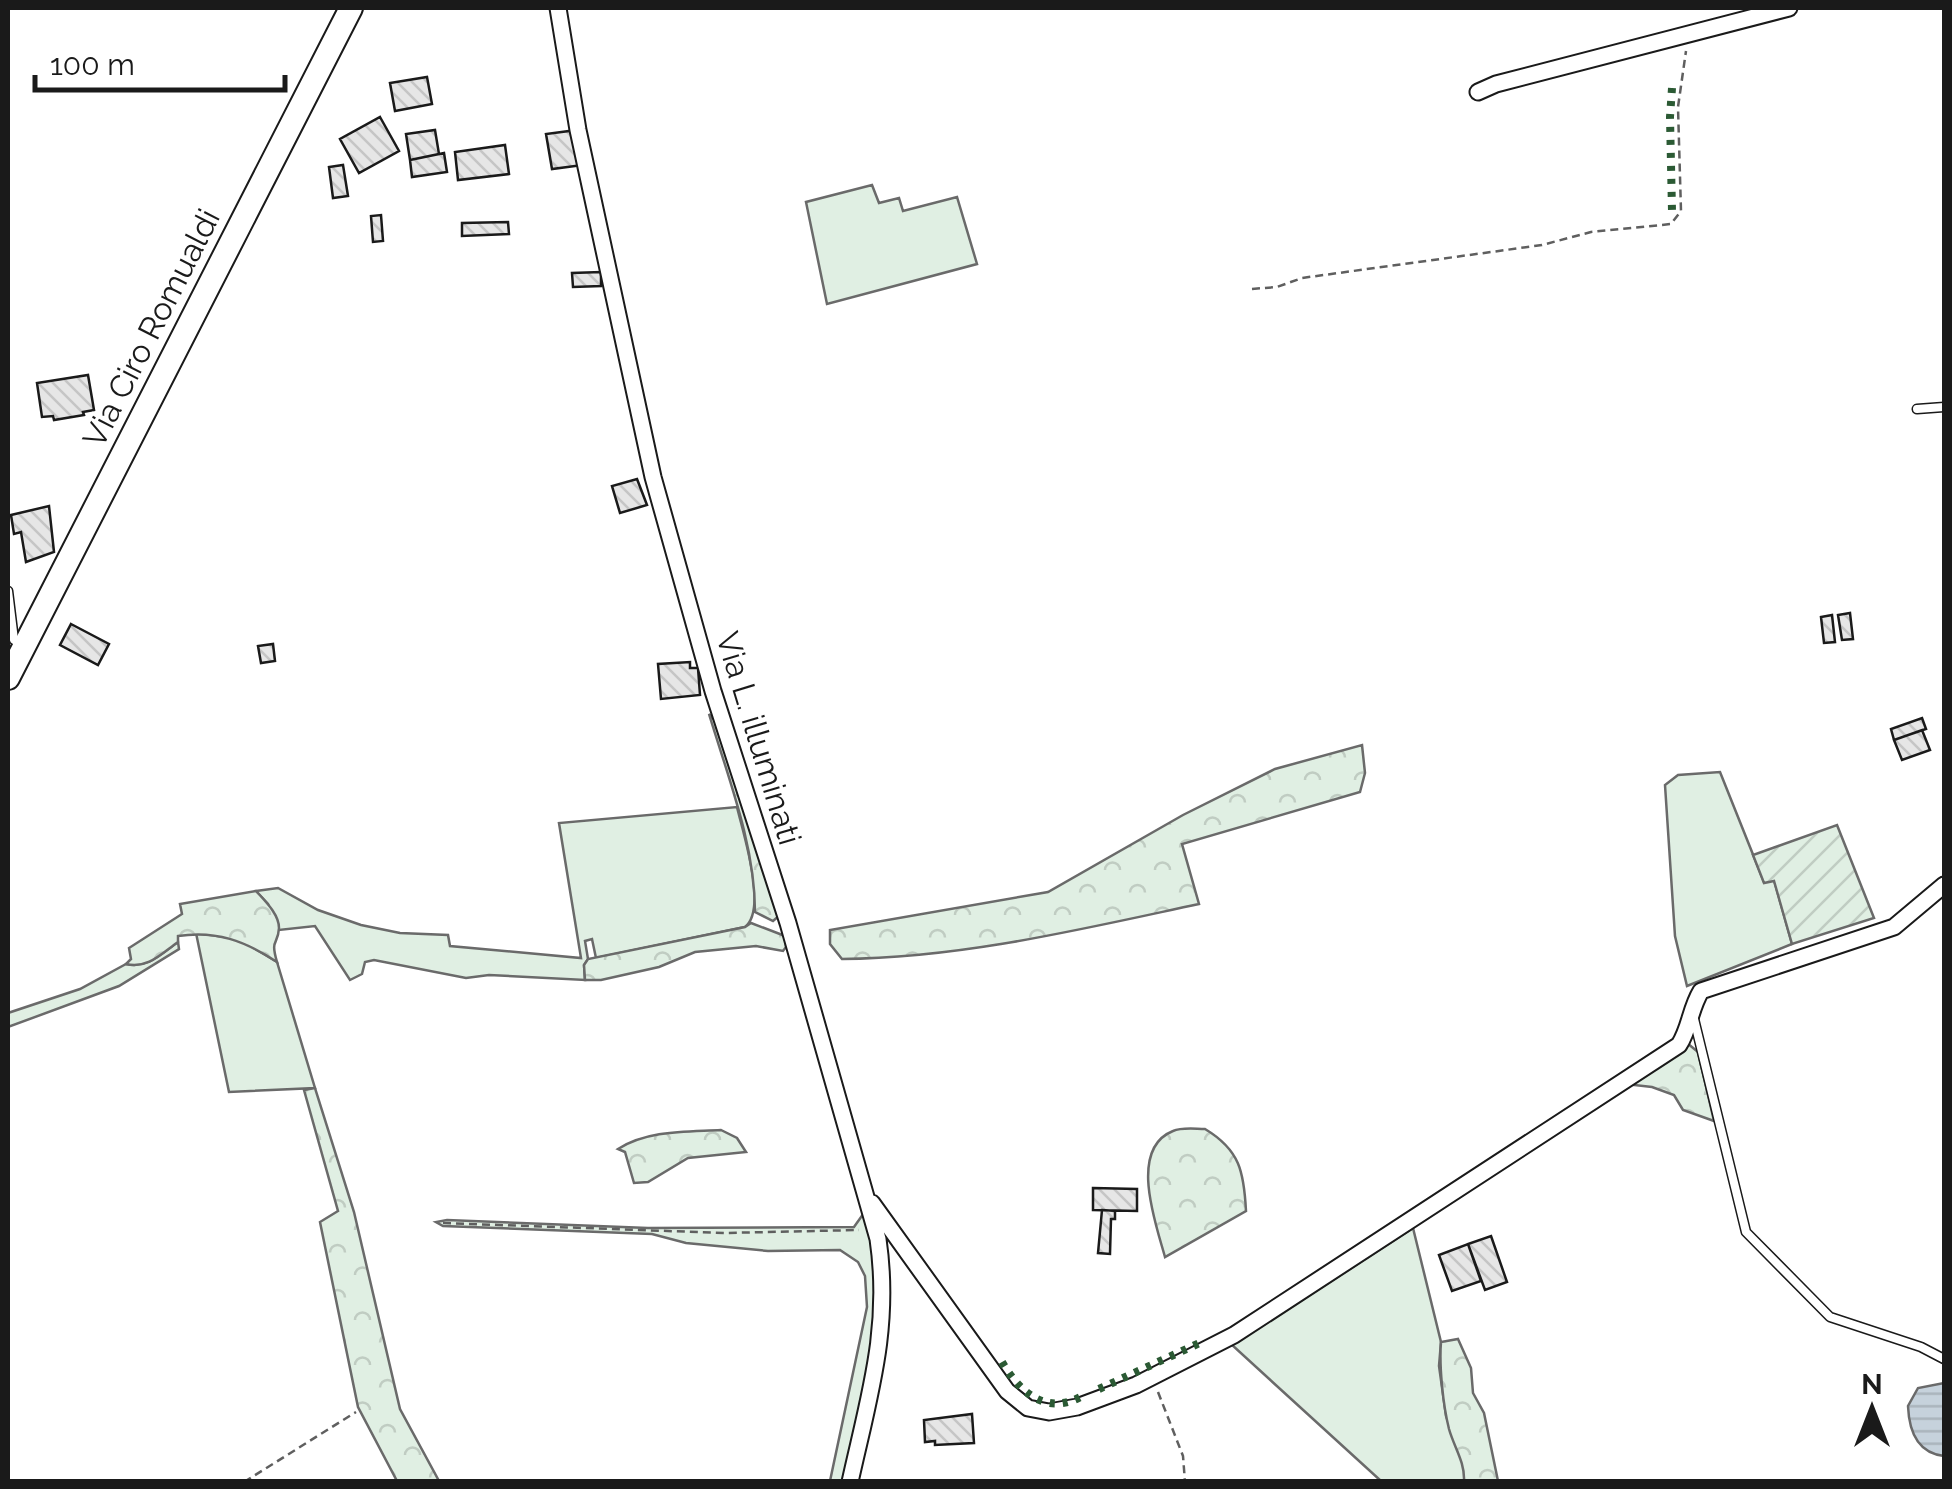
<svg xmlns="http://www.w3.org/2000/svg" width="1952" height="1489" font-family="Raleway,sans-serif">
<style>
.grass{fill:#e0efe3;stroke:#6a6a6a;stroke-width:2.5}
.forest{fill:url(#forest-crowns);stroke:#6a6a6a;stroke-width:2.5}
.garden{fill:url(#garden-furrows);stroke:#6a6a6a;stroke-width:2.5}
.water{fill:url(#water-rules);stroke:#6a6a6a;stroke-width:2.5}
.building{fill:url(#building-back-hatch);stroke:#1a1a1a;stroke-width:2.5}
.lines{fill:none;stroke-linecap:round;stroke-linejoin:round}
.lane-casing{stroke:#1a1a1a;stroke-width:11}
.street-casing{stroke:#1a1a1a;stroke-width:19}
.secondary-casing{stroke:#1a1a1a;stroke-width:26}
.path{stroke:#5f5f5f;stroke-width:2.5;stroke-dasharray:8 5;stroke-linecap:butt}
.lane{stroke:#fff;stroke-width:8}
.street{stroke:#fff;stroke-width:15}
.secondary{stroke:#fff;stroke-width:22}
.hedge{stroke:#2b5a34;stroke-width:8;stroke-dasharray:5 8;stroke-linecap:butt}
.labels{text-anchor:middle;dominant-baseline:central;stroke-width:8;stroke-linejoin:round;paint-order:stroke}
.street-label{font-size:32px;fill:#1a1a1a;stroke:#fff}
</style>
<defs>
<pattern id="forest-crowns" width="20" height="18" patternUnits="userSpaceOnUse" patternTransform="scale(2.5)"><rect width="20" height="18" fill="#e0efe3"/><path d="M2 6a3 3 0 1 1 6 0M12 15a3 3 0 1 1 6 0" fill="none" stroke="#c0ccc2"/></pattern>
<pattern id="garden-furrows" width="10" height="10" patternUnits="userSpaceOnUse" patternTransform="scale(2.5)"><rect width="10" height="10" fill="#e0efe3"/><path d="M-1 1l2-2M0 10L10 0M9 11l2-2" fill="none" stroke="#c0ccc2"/></pattern>
<pattern id="water-rules" width="6" height="5" patternUnits="userSpaceOnUse" patternTransform="scale(2.5)"><rect width="6" height="5" fill="#c6d2dc"/><path d="M0 2.5h6" fill="none" stroke="#aab4bc"/></pattern>
<pattern id="building-back-hatch" width="6" height="6" patternUnits="userSpaceOnUse" patternTransform="scale(2.5)"><rect width="6" height="6" fill="#e6e6e6"/><path d="M-1 5l2 2M0 0l6 6M5-1l2 2" fill="none" stroke="#c5c5c5"/></pattern>
</defs>
<rect width="100%" height="100%" fill="#fff"/>
<path class="grass" d="M872 185 879 203 899 198 903 211 957 197 977 264 827 304 806 202Z
M1720 772 1764 882 1774 880 1792 944 1687 986 1675 936 1665 785 1678 775Z
M737 807C743 833 768 909 745 927L596 958 592 939 585 941 588 959 584 965 585 980 489 975 466 978 374 960 365 962 362 974 350 980 315 926 279 930 268 904 256 891 278 888 318 910 361 925 400 933 448 935 450 946 581 958 559 823Z
M196 933 239 939 277 962 315 1088 229 1092Z
M178 942 179 949 119 986 8 1027V1013L80 989 126 964C147 969 161 954 178 942Z
M866 1210 877 1249 880 1318 844 1481H830L867 1307 865 1276 858 1262 840 1250 768 1251 686 1243 652 1234 443 1226 436 1222 447 1220 648 1228 854 1227Z
M1413 1228 1441 1342 1439 1366 1446 1416 1465 1469 1464 1481H1381L1232 1345Z"/>
<path class="forest" d="M709 714 722 728 780 915 773 921 755 912C755 845 728 777 709 714Z
M1362 745 1365 773 1360 792 1182 844 1199 904C1082 929 962 958 842 959L830 944V930L1048 892 1183 815 1275 769Z
M256 891C265 901 279 914 279 928 278 946 270 938 277 962 245 941 216 930 178 936V942C161 954 148 969 126 964L131 959 129 948 182 914 180 904Z
M751 923 785 936 786 947 783 951 756 946 695 952 659 967 601 980H585L584 965 588 959 745 927Z
M1687 1043 1698 1052 1714 1121 1683 1110 1674 1095 1652 1087 1634 1085 1636 1080Z
M315 1088 354 1212 400 1409 439 1481H397L358 1407 320 1222 338 1211 304 1090Z
M1205 1129C1240 1150 1244 1172 1246 1211L1165 1257C1156 1224 1128 1149 1173 1131 1182 1127 1195 1129 1205 1129Z
M721 1130 737 1138 746 1152 688 1158 648 1182 634 1183 625 1152 618 1149C648 1130 686 1132 721 1130Z
M1458 1339 1471 1368 1473 1393 1484 1413 1498 1481H1464C1465 1462 1454 1447 1449 1429 1443 1405 1439 1366 1441 1342Z"/>
<path class="garden" d="M1837 825 1874 918 1792 944 1774 881 1764 883 1753 855Z"/>
<path class="water" d="M1944 1383V1456C1917 1453 1909 1431 1908 1406L1918 1388Z"/>
<path class="building" d="M427 77 432 104 395 111 390 83Z
M380 117 399 151 359 173 340 139Z
M435 130 439 154 410 160 406 134Z
M577 130 583 165 552 169 546 134Z
M505 145 509 174 458 180 455 152Z
M444 153 447 172 412 177 410 160Z
M343 165 348 196 333 198 329 167Z
M381 215 383 241 373 242 371 216Z
M508 222 509 234 462 236V223Z
M601 272V286L573 287 572 273Z
M88 375 94 410 83 412 84 415 54 420 53 416 42 417 37 383Z
M637 479 647 505 620 513 612 486Z
M49 506 54 552 26 562 21 532 14 534 11 515Z
M1850 613 1853 639 1842 640 1838 615Z
M1832 615 1835 642 1824 643 1821 617Z
M71 624 109 644 98 665 60 645Z
M273 644 275 661 261 663 258 646Z
M690 662V668H698L700 695 661 699 658 664Z
M1922 718 1926 729 1894 740 1891 729Z
M1922 730 1930 750 1902 760 1894 740Z
M1093 1188 1137 1189V1211L1093 1210Z
M1102 1210 1115 1211V1219H1111L1110 1254 1098 1253Z
M1491 1236 1507 1282 1485 1290 1468 1244Z
M1468 1244 1481 1281 1452 1291 1439 1255Z
M972 1414 974 1443 935 1445V1441L925 1442 924 1420Z"/>
<g class="lines">
<g class="lane-casing">
<path id="lane" d="M1917 409 1944 407
M8 591 14 640 20 643
M1694 1019 1746 1232 1830 1317 1921 1347 1944 1359"/>
</g>
<g class="street-casing">
<path id="street" d="M558 8 578 130 653 477 713 691 788 923 878 1239C891 1328 869 1396 850 1482
M1478 92 1496 84 1789 8
M872 1203 1007 1391 1028 1408 1049 1412 1077 1407 1136 1385 1234 1335 1679 1045C1690 1028 1690 1009 1701 991L1894 927 1944 885"/>
</g>
<g class="secondary-casing">
<path id="secondary" d="M8 678 351 8"/>
</g>
<path class="path" d="M1252 289 1277 287 1302 278 1542 245 1591 232 1671 224 1681 211 1678 107 1686 51
M443 1223 724 1233 859 1230
M1158 1392 1183 1456 1185 1482
M244 1482 356 1412"/>
<use href="#lane" class="lane"/>
<use href="#street" class="street"/>
<use href="#secondary" class="secondary"/>
<path class="hedge" d="M1672 88 1670 117 1672 211
M1002 1362C1020 1393 1047 1417 1084 1395
M1099 1389 1204 1341"/>
</g>
<g class="labels">
<g class="street-label">
<text transform="translate(151 328) rotate(-63)">Via Ciro Romualdi</text>
<text transform="translate(759 738) rotate(73)">Via L. illuminati</text>
</g>
</g>
<rect width="1952" height="1489" fill="none" stroke="#1a1a1a" stroke-width="20"/>
<g transform="translate(1872 1409)" stroke="#ffffff" stroke-width="8" paint-order="stroke">
<path d="M0-8L18 38L0 25L-18 38Z" fill="#1a1a1a"/>
<text y="-15" font-size="28" font-weight="bold" text-anchor="middle" fill="#1a1a1a">N</text>
</g>
<path d="M35 75v15h250v-15" fill="none" stroke="#1a1a1a" stroke-width="5"/>
<text x="50" y="75" font-size="30" fill="#1a1a1a" stroke="#ffffff" stroke-width="8" paint-order="stroke">100 m</text>
</svg>
